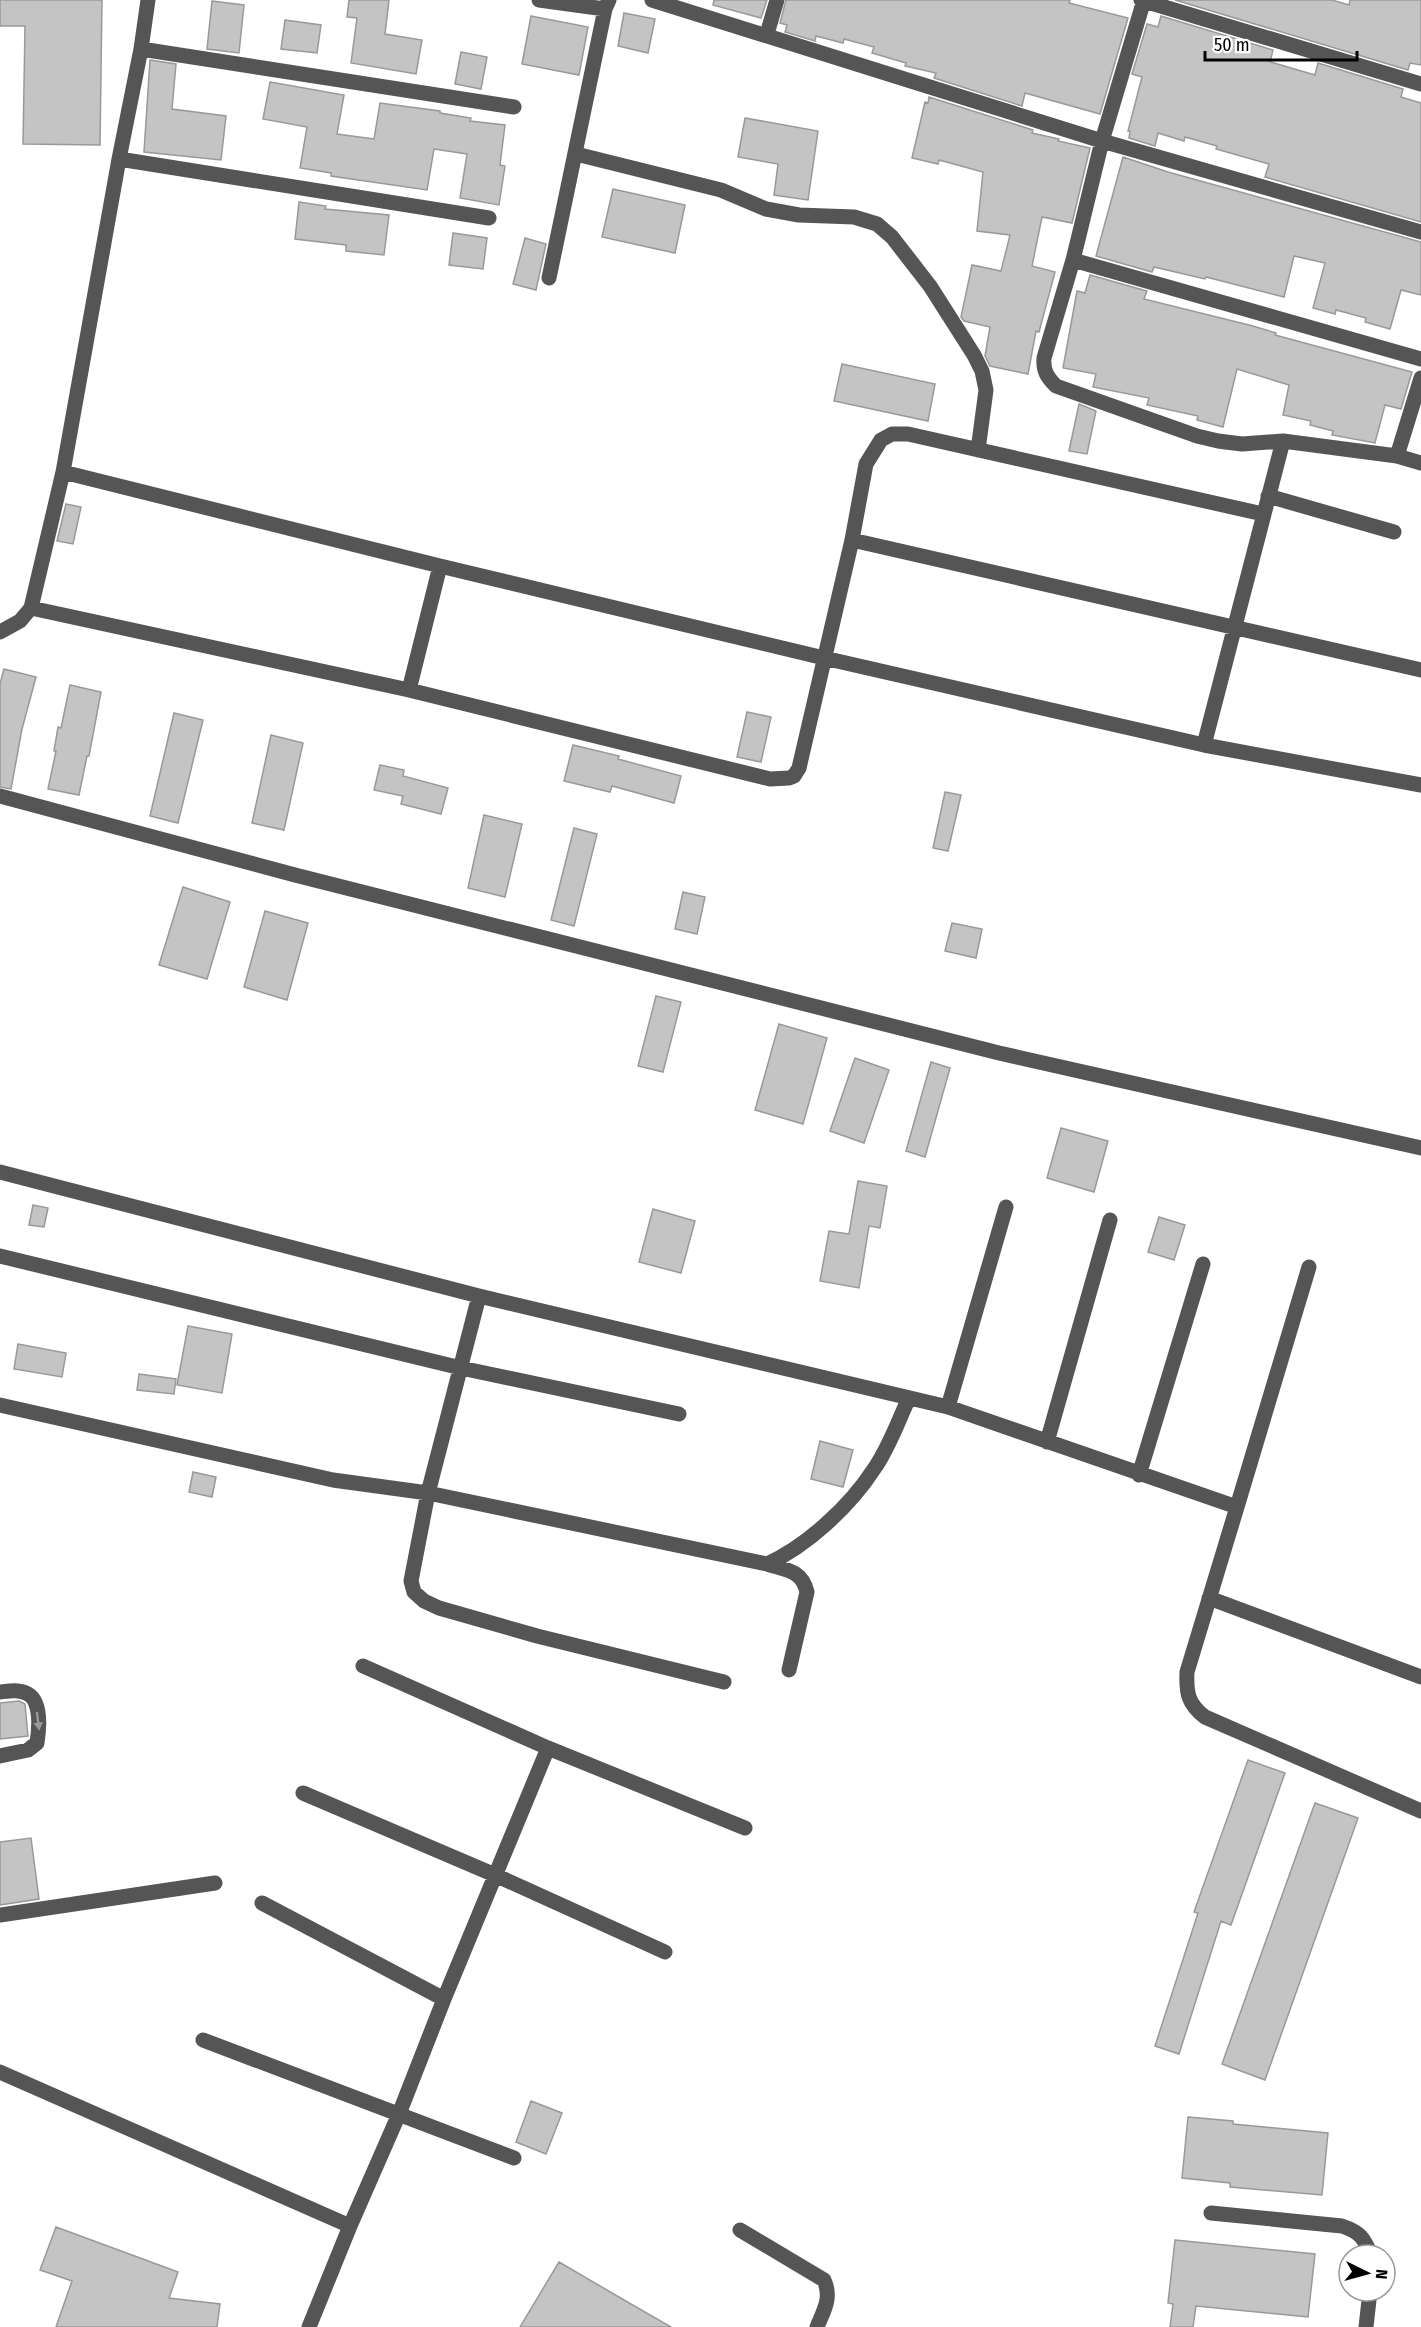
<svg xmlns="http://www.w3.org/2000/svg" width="1421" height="2327" font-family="'Fira Sans Condensed',sans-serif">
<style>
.building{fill:#c4c4c4;stroke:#999;stroke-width:1.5}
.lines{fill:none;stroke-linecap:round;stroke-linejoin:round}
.minor{stroke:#555;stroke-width:15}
.oneway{fill:#999}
</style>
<rect width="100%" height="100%" fill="#fff"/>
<path class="building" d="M0 0H102L100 145 23 144 25 26H0Z
M349 0H389L385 34 422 40 416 74 351 63 357 18 347 17Z
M714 0H767L761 18 713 5Z
M786 0H1070L1069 3 1128 18 1100 114 1025 93 1022 106 934 78 936 73 905 66 906 63 872 53 874 47 844 39 843 43 816 36 815 41 785 32 787 25 780 23Z
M1175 0H1332L1349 5 1350 0H1421V65L1410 63 1408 70Z
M212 1 244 5 239 53 207 49Z
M624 13 655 19 648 53 618 46Z
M531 16 588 27 579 75 522 64Z
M1161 16 1273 50 1270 62 1274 63 1315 75 1318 63 1403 89 1401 97 1421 103V222L1265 177 1269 164 1216 149 1217 146 1185 137 1184 141 1158 133 1155 146 1129 138 1130 131H1128L1142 77 1132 74 1147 24 1158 27Z
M285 20 321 25 317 53 281 49Z
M461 52 487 57 481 89 455 84Z
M150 60 176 64 172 109 226 116 221 160 144 152Z
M270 82 344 95 337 134 374 139 380 103 440 111V113L471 118 470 121 505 125 500 165 505 166 499 205 460 198 467 154 434 149 427 190 331 176V173L300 168 307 127 263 119Z
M929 97 1033 130 1032 133 1059 139 1058 141 1090 148 1072 223 1042 217 1032 266 1055 272 1039 332 1036 331 1028 374 990 366 985 356 990 327 964 321 961 317 972 265 1001 271 1010 235 977 231 983 172 939 160 938 164 912 158 925 102 928 103Z
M745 118 818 131 808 200 774 195 778 164 738 157Z
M1123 157 1168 172 1421 242V295L1401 290 1390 329 1365 322 1366 318 1336 310 1335 314 1313 308 1325 263 1294 256 1284 297 1206 277 1205 279 1154 267 1152 272 1096 256Z
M613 189 685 205 675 253 602 237Z
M299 202 326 206 325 209 389 215 384 255 346 251V245L295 239Z
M453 233 487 238 483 269 449 265Z
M525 238 546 244 536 290 513 284Z
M1090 275 1147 291 1144 299 1253 326 1276 333 1275 335 1412 372 1401 409 1385 405 1375 443 1332 435 1333 431 1310 425 1311 421 1283 415 1289 385 1237 369 1223 427 1197 420 1198 416 1147 405 1149 398 1093 387 1096 374 1063 368 1077 291 1085 293Z
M842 364 935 384 928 421 834 401Z
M1079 404 1096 411 1087 454 1069 451Z
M66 504 81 507 73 544 57 541Z
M4 669 36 677 22 729 11 789 0 787V684Z
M70 685 101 692 89 756H87L79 795 48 789 56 751H54L58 727 61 728Z
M747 712 771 717 761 762 737 757Z
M174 713 203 720 178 823 150 816Z
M271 735 303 743 284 830 252 823Z
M573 745 619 756 618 759 681 776 674 803 612 786 610 792 564 781Z
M380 765 404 770 403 776 448 788 441 814 401 804 403 796 374 790Z
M945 792 961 795 948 851 933 848Z
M484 815 522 824 505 897 468 888Z
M574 828 597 834 574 926 551 920Z
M183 887 230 902 207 979 159 965Z
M683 892 705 897 697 934 675 929Z
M265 911 308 923 287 1000 244 987Z
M952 923 982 929 976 958 945 951Z
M656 996 681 1002 663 1072 638 1066Z
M779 1024 827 1038 803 1124 755 1110Z
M855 1058 889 1070 864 1143 830 1131Z
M931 1062 950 1068 925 1157 906 1151Z
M1061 1128 1108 1141 1094 1192 1047 1178Z
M858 1181 887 1186 880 1228 869 1226 859 1288 820 1281 829 1231 849 1234Z
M33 1205 48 1208 44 1227 29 1225Z
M653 1209 695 1221 681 1273 639 1262Z
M1159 1217 1185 1225 1174 1260 1148 1252Z
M188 1326 232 1334 222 1393 177 1385Z
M18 1344 66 1353 62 1377 14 1369Z
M139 1374 176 1379 174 1394 137 1390Z
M820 1441 853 1450 843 1487 811 1479Z
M193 1472 216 1477 212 1497 189 1492Z
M19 1701 25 1704 28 1736 0 1739V1703Z
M1248 1760 1285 1773 1231 1925 1221 1921 1179 2054 1155 2046 1198 1913 1194 1912Z
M1315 1803 1358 1818 1265 2080 1222 2064Z
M31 1838 39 1899 0 1905V1842Z
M531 2101 562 2113 546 2154 516 2142Z
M1188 2117 1233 2121V2124L1328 2133 1322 2195 1230 2187V2183L1182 2178Z
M56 2227 178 2272 169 2298 220 2304 217 2327H56L72 2281 40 2270Z
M1175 2240 1315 2254 1308 2317 1196 2306 1193 2327H1170L1173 2304 1168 2303Z
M559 2262 624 2300 671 2327H520Z"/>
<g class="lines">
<path class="minor" d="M539 0 605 9
M652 0 1102 141 1421 232
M1141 0 1421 84
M1144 0 1102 141 1073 260 1044 358C1043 371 1047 377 1056 386L1197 436 1218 441 1242 444 1283 441 1397 456 1421 463
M767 34 777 0
M141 49 514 107
M576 154 721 190 766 209 799 215 854 217 877 224 892 237 930 286 974 355 982 371 986 390 978 450
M119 159 489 218
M1073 260 1421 359
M549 278 605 9 609 0
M1397 456 1421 378
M63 472 440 566 824 658 1204 745 1421 785
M1268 496 1394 532
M852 540 1421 670
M31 608 409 690 770 779 789 778 794 776 799 768 852 540 866 464 881 440 892 434H908L1263 514
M0 632 20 621 31 608 63 472 119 159 141 49 148 0
M409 690 440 566
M1204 745 1283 441
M0 796 295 875 999 1053 1421 1148
M0 1172 479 1296 948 1407 1237 1507 1187 1672C1186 1693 1188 1704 1205 1717L1421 1811
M0 1256 461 1368 679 1414
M479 1296 428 1493 411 1581 414 1592 424 1601 439 1608 537 1636 724 1682
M0 1405 333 1480 428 1493 767 1564C786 1570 802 1570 807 1592L789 1670
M948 1407 1006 1207
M1047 1442 1110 1220
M1139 1475 1203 1264
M1237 1507 1309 1267
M767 1564C807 1546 850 1506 874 1469 889 1448 898 1421 909 1398
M1209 1598 1421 1677
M0 1692C9 1691 19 1689 28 1694 42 1702 39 1730 37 1743L28 1750 0 1756
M548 1748 745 1828
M303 1793 495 1875 665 1952
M262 1903 444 1999
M0 1915 215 1883
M203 2040 514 2158
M0 2072 350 2226
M1211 2213 1342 2226C1360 2232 1364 2238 1371 2255
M740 2230 824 2280C832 2298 824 2310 817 2327
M309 2327 350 2226 399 2114 444 1999 548 1748 363 1666
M1366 2327 1370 2291"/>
</g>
<defs><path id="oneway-solid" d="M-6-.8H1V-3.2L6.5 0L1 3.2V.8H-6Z" transform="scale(1.5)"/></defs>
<use class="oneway" href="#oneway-solid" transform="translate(38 1721) rotate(83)"/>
<g transform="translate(1367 2273) rotate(95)"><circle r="28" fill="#ffffff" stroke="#999999" stroke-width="1.5"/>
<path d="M0-4.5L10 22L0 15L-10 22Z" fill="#000000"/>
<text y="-9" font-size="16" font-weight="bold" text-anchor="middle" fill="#000000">N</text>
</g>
<path d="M1205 51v9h152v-9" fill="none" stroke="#000000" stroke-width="3"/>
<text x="1214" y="51" font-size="18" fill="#000000" stroke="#ffffff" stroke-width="4.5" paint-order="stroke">50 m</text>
</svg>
